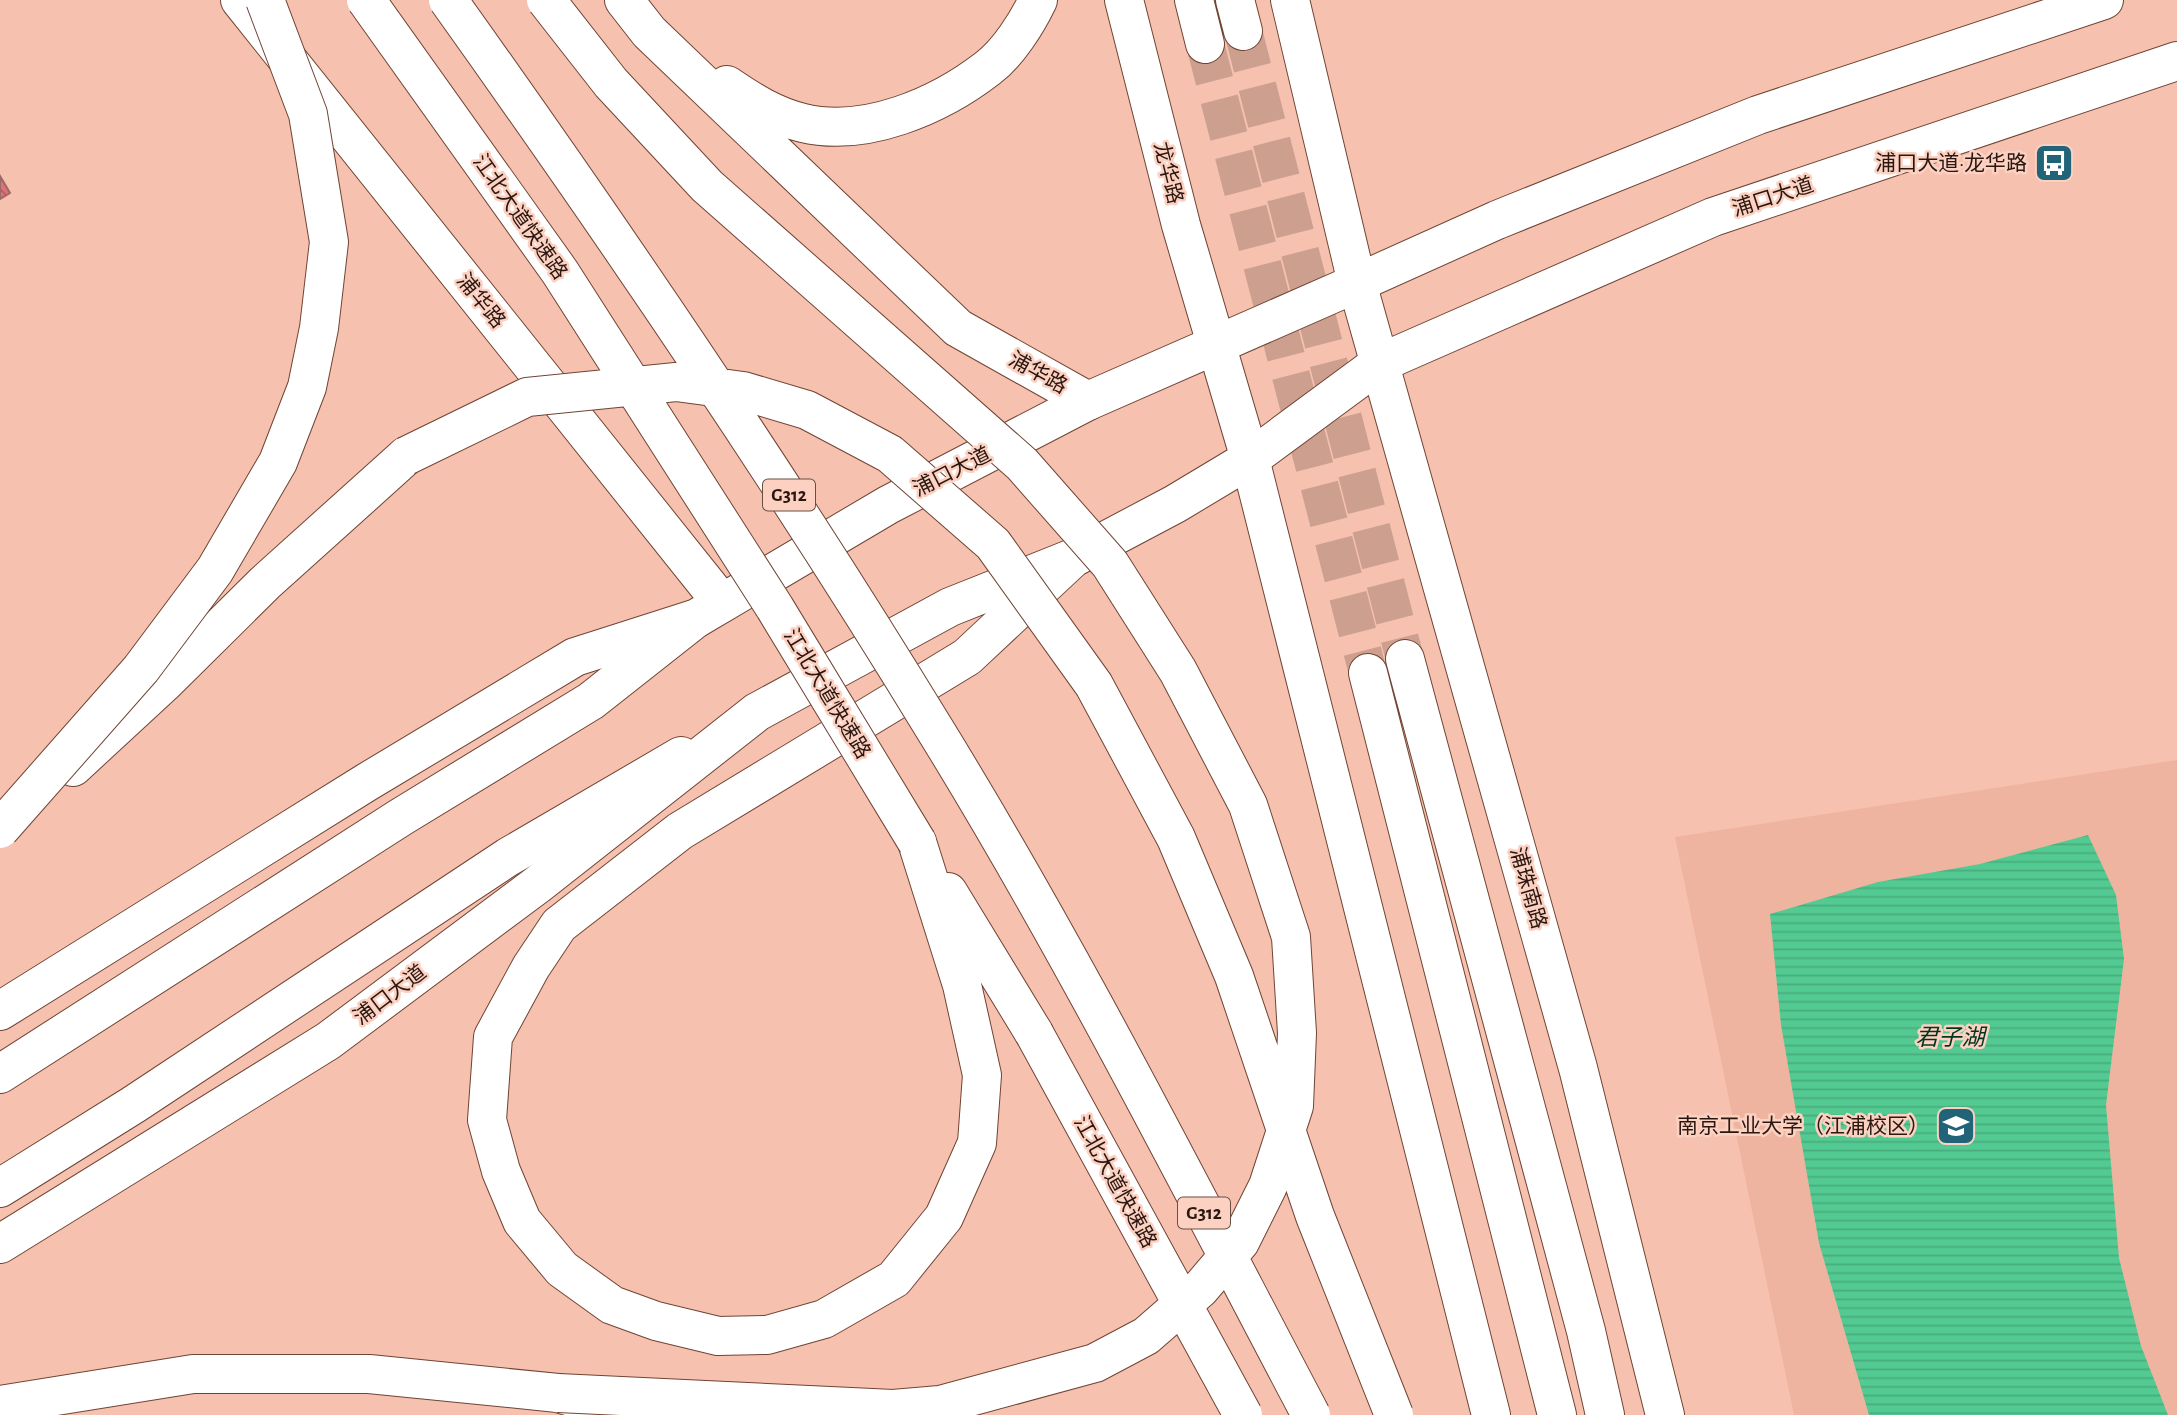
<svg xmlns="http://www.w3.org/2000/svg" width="2177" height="1415" font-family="'Alegreya Sans','Noto Sans SC',sans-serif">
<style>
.built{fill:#efb49f}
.water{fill:url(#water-rules)}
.building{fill:url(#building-back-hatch);stroke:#9d6a69;stroke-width:2}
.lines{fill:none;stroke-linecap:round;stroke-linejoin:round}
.secondary-tunnel{stroke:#cd9f8f;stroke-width:38;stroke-dasharray:38 19;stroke-linecap:butt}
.secondary-casing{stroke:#704434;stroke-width:40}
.primary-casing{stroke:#704434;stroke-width:40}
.highway-casing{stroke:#704434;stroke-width:40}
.secondary{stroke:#fff;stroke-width:38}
.primary{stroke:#fff;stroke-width:38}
.highway{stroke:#fff;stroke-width:38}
.highway-bridge-casing{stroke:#704434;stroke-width:40;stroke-linecap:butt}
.highway-bridge{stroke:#fff;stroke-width:38}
.labels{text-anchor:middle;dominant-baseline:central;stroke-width:5;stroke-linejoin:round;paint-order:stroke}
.shield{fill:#fcd1c2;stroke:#684f45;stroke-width:2}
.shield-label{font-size:19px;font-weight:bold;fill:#291710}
.poi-label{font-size:21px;fill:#291710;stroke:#fcd1c2;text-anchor:end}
.street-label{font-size:21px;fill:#291710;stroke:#fcd1c2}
.water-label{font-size:23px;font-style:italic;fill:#00341e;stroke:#fcd1c2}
</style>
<defs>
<pattern id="water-rules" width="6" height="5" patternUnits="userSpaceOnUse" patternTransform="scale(1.75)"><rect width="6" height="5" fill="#53ca92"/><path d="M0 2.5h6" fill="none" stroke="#48ad7d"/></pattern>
<pattern id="building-back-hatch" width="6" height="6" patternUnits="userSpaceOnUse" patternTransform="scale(1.75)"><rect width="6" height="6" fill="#df7274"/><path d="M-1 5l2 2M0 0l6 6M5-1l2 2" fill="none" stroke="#b55d5e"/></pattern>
</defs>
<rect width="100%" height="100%" fill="#f6c1af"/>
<path class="built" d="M2177 760V1415H1794L1675 837Z"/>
<path class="water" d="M2088 835 2116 895 2124 959 2106 1105 2119 1258 2141 1346 2168 1415H1869L1819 1243 1781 1025 1770 914 1878 882 1980 864Z"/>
<path class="building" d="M0 176 10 193 0 199Z"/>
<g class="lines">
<path class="secondary-tunnel" d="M1243 31 1405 659
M1205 44 1368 673"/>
<g class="secondary-casing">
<path id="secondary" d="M240 0 722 603
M624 0 649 32 958 328 1088 401
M1124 0 1181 225 1250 459 1491 1415
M1194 0 1205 44
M1235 0 1243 31
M1290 0 1357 283 1578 1068 1665 1415
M727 85C752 102 774 116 803 123 865 138 939 106 988 68 1008 53 1027 23 1038 0
M1405 659 1586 1331 1605 1415
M1368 673 1557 1415"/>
</g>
<g class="primary-casing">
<path id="primary" d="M1357 283 1497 220 1758 115 2104 0
M1380 363 1713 217 2177 61
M0 1074 401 817 591 701 695 619
M0 1188 133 1105 508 857 681 756"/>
</g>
<g class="highway-casing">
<path id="highway" d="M73 767 166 681 265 583 406 456
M917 842 962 985 982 1075 977 1143 944 1217 894 1279 824 1319 767 1335 718 1336 656 1321 612 1305 562 1269 522 1221 501 1171 487 1120 493 1037 531 967 559 925 680 831 967 657 1073 558
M948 892 1034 1033
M0 1011 367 782 575 657 697 618 888 505 1088 401 1357 283
M0 1244 328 1041 537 885 757 712 950 607 1073 558 1175 504 1250 459 1380 363
M0 1405 193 1374H369L558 1393 591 1403"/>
</g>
<use href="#secondary" class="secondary"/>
<use href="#primary" class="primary"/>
<use href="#highway" class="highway"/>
<g class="highway-bridge-casing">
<path id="highway-bridge" d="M366 0 560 272 775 608 917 842
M448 0C618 238 782 479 934 728 1071 950 1189 1184 1311 1415
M546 0 611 83 707 186 1022 464 1110 564 1178 671 1248 805 1291 937 1297 1033 1294 1106 1268 1186 1240 1242 1200 1289 1146 1336 1095 1363 940 1405 893 1409 558 1393
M406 456 527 397 676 382 743 391 807 410 890 454 993 544 1094 685 1176 838 1234 976 1315 1216 1394 1415
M0 829 141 669 215 570 278 462 307 387 319 328 329 242 308 114 265 0
M1034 1033 1243 1415"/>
</g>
<use href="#highway-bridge" class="highway-bridge"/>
</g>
<defs>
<g id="bus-square" transform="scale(2.0125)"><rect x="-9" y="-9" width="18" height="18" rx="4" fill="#216477" stroke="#fcd1c2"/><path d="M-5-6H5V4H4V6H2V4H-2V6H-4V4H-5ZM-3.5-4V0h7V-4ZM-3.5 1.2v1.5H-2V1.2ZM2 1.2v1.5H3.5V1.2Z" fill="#fff"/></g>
<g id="university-square" transform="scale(2.0125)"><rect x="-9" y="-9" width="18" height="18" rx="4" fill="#216477" stroke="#fcd1c2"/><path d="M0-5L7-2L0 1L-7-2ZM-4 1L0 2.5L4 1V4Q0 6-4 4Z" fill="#fff"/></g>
</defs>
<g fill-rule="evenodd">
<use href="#bus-square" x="2054" y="163"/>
<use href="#university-square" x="1956" y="1126"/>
</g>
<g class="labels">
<g class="shield">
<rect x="763" y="479.5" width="52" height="31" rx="5"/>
<rect x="1178" y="1197.5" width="52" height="31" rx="5"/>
</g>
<g class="shield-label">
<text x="789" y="495">G312</text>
<text x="1204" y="1213">G312</text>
</g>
<g class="poi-label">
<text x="2027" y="163">浦口大道·龙华路</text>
<text x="1929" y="1126">南京工业大学（江浦校区）</text>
</g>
<g class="street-label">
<text transform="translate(1168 173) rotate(76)">龙华路</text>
<text transform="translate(1773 197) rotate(-18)">浦口大道</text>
<text transform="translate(520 217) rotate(55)">江北大道快速路</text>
<text transform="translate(481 301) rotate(51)">浦华路</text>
<text transform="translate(1038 373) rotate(29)">浦华路</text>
<text transform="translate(952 472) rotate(-27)">浦口大道</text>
<text transform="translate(827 694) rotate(59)">江北大道快速路</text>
<text transform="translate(1528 888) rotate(74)">浦珠南路</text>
<text transform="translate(390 995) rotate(-37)">浦口大道</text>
<text transform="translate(1115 1182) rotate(61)">江北大道快速路</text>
</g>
<g class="water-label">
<text x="1950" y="1038">君子湖</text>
</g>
</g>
</svg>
